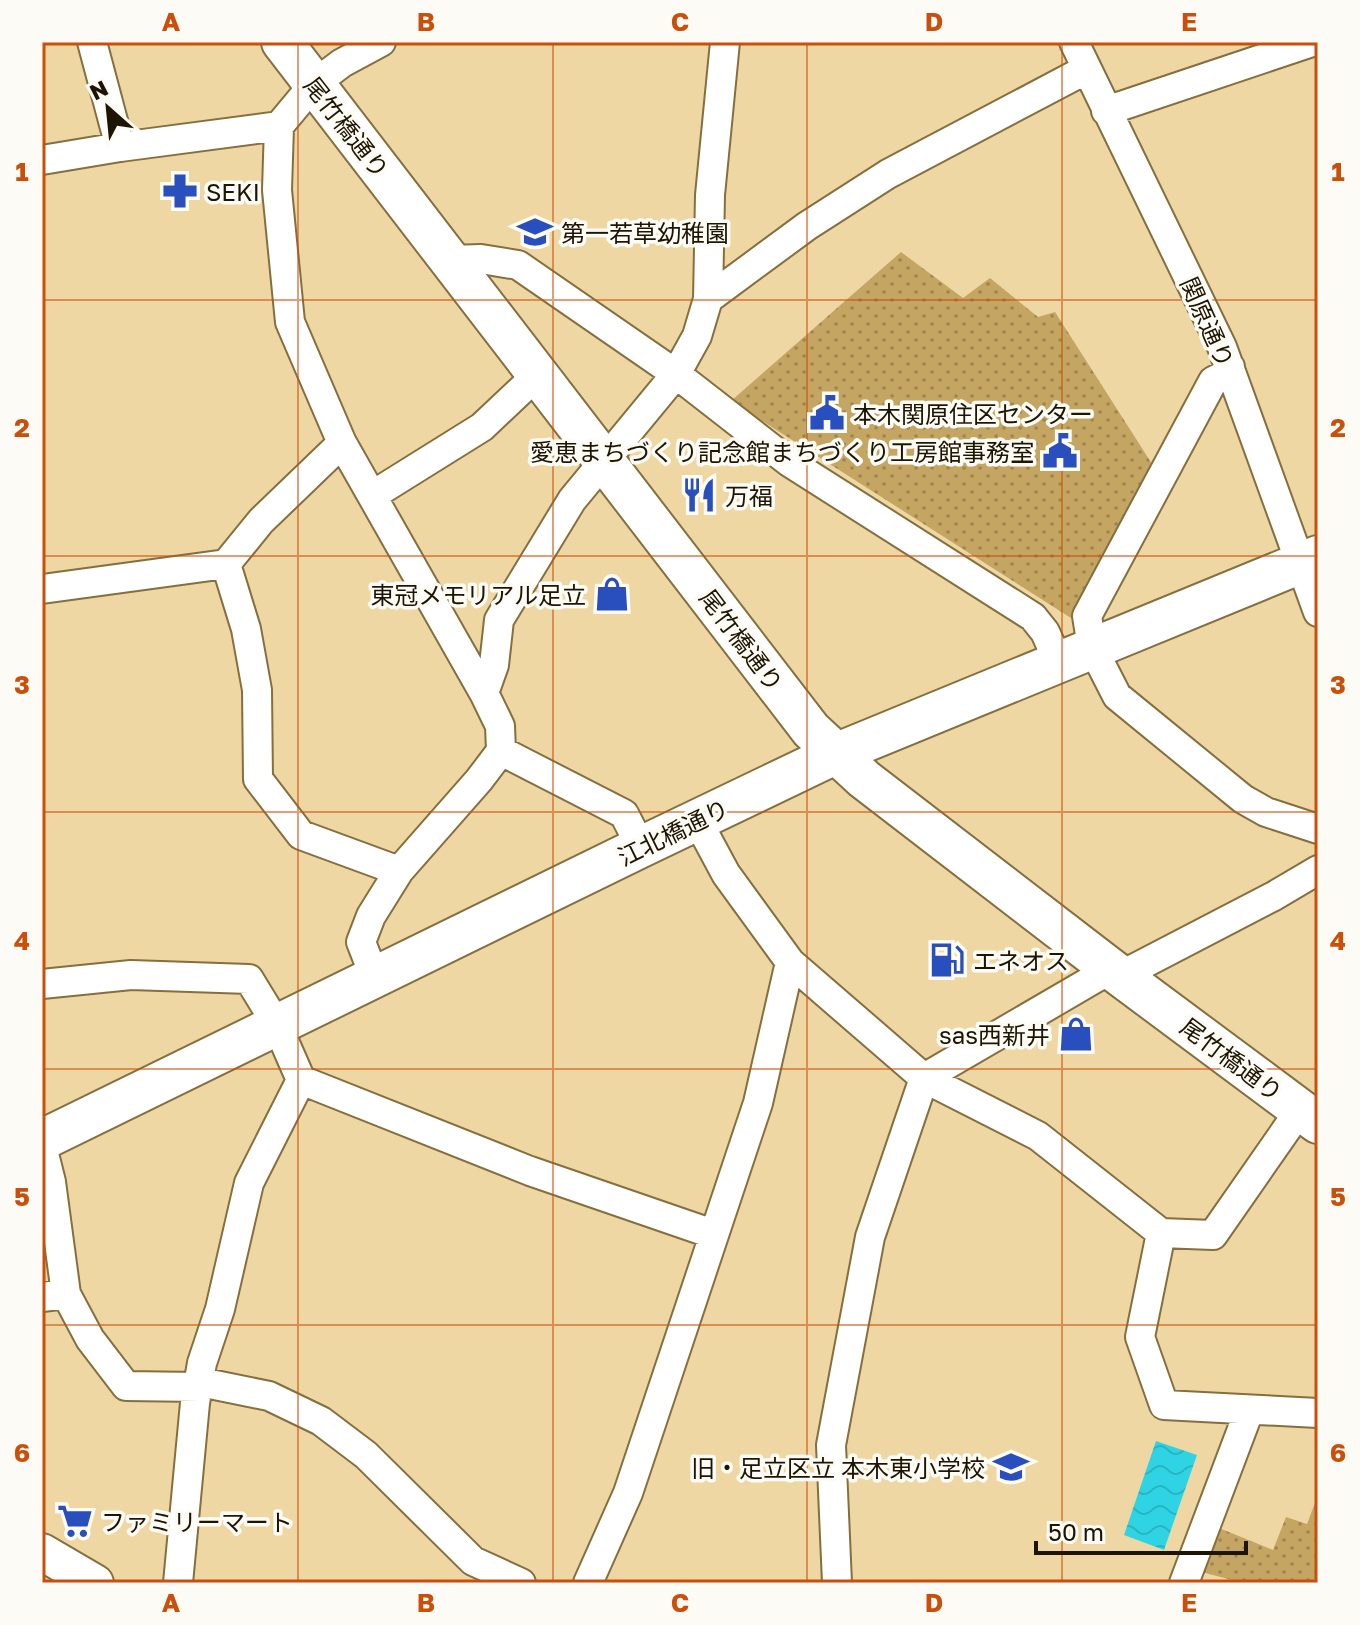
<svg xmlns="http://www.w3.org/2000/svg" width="1360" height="1625" font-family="'Golos Text','Noto Sans JP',sans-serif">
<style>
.grass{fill:url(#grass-dots)}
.water{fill:url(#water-waves)}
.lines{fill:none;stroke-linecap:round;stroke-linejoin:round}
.minor-casing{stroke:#856f3f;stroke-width:32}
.tertiary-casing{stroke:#856f3f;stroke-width:40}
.secondary-casing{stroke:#856f3f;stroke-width:44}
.minor{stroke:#fff;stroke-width:28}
.tertiary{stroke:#fff;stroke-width:36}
.secondary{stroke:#fff;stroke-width:40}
.grid{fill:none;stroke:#ca4f0a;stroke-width:2;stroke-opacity:0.55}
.labels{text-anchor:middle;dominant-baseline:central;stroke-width:7;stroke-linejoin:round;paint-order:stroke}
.street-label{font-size:24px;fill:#1d1402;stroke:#fdfbf5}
.poi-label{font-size:24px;fill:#1d1402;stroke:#fdfbf5;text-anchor:start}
.neatline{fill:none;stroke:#ca4f0a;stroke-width:3}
.grid-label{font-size:26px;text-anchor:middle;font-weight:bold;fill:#ca4f0a}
</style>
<defs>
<pattern id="grass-dots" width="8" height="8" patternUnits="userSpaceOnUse" patternTransform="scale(2)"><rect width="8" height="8" fill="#c4a562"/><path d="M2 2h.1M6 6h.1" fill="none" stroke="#9f854f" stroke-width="1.8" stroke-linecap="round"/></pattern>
<pattern id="water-waves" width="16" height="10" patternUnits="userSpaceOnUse" patternTransform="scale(2)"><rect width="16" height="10" fill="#2fd4e4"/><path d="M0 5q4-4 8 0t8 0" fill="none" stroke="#29b5c2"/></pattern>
</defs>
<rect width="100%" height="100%" fill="#efd7a4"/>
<path class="grass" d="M901 252 963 298 990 278 1038 317 1055 312 1154 467 1071 618 731 401Z
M1318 1495V1583H1243L1198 1571 1214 1526 1273 1550 1286 1517 1307 1524Z"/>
<path class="water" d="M1156 1441 1197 1455 1164 1550 1124 1535Z"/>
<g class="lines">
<g class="minor-casing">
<path id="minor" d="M92 42 120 147
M1074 42 1222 347 1318 612
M1106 111 1312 42
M279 126 277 190 290 322 342 443 484 693
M42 160 120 147 279 126 314 84 342 63 381 42
M450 260 481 259 518 265 676 374 789 462 1033 617 1045 632 1058 661
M708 299 807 226 888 174 1087 69
M1230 367 1221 377 1213 381 1087 616 1092 647 1117 696 1243 799 1266 812 1318 829
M373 495 482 427 537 375
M226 564 246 629 257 690 258 779 301 835 399 871
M42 589 226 564 261 521 342 443
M501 751 624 814 641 847
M697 820 726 874 790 962 924 1078 1038 1136 1161 1233 1213 1235 1300 1110
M1120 976 1274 896 1318 870
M375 978 361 942 371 916 399 871 479 780 501 751 500 726 484 693 494 665 499 620 572 500 676 374 697 336 708 299 710 195 725 42
M42 984 131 975 249 979 277 1025 301 1080 249 1183 220 1309 202 1363 195 1403 178 1583
M301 1080 530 1171 713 1234
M42 1146 51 1182 66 1294 90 1339 126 1386 199 1387 210 1384 269 1396 321 1421 366 1455 473 1561 521 1583
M1161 1233 1140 1337 1164 1405 1318 1413
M42 1297 66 1294
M588 1583 628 1493 758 1103 790 962
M837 1583 831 1445 870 1237 924 1078 1111 969
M1184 1583 1249 1411"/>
</g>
<g class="tertiary-casing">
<path id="tertiary" d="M42 1552 95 1583"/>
</g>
<g class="secondary-casing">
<path id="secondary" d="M282 42 811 730 864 779 1111 969 1318 1123
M42 1140 641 847 835 754 1318 556"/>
</g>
<use href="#minor" class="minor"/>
<use href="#tertiary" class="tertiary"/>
<use href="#secondary" class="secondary"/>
</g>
<path class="grid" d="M298 42V1583M553 42V1583M807 42V1583M1062 42V1583M42 300H1318M42 556H1318M42 812H1318M42 1069H1318M42 1325H1318"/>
<defs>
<g id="pharmacy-bare" transform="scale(2.76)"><path d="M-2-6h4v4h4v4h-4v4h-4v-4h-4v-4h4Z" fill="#294ebd" stroke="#fdfbf5" stroke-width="2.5" paint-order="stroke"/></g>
<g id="school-bare" transform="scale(2.76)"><path d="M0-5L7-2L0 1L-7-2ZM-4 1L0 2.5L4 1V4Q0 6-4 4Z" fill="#294ebd" stroke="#fdfbf5" stroke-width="2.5" paint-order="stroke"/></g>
<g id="civic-bare" transform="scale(2.76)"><path d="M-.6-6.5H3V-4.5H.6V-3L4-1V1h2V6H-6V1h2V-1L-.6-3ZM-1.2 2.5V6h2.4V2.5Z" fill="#294ebd" stroke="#fdfbf5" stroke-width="2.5" paint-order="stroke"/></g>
<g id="restaurant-bare" transform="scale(2.76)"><path d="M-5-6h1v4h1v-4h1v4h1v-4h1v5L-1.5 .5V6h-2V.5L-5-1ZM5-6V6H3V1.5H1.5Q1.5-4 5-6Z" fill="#294ebd" stroke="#fdfbf5" stroke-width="2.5" paint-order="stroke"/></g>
<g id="shop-bare" transform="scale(2.76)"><path d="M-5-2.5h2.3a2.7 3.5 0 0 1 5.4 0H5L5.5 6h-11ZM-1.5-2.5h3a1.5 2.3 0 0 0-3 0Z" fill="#294ebd" stroke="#fdfbf5" stroke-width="2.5" paint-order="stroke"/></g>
<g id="fuel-bare" transform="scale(2.76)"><path d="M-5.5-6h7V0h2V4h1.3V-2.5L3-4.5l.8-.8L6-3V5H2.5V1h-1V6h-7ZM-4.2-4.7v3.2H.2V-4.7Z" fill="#294ebd" stroke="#fdfbf5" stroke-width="2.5" paint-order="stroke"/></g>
<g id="supermarket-bare" transform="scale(2.76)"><path d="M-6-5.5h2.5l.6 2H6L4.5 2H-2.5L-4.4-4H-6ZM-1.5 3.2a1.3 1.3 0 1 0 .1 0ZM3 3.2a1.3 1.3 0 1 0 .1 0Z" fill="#294ebd" stroke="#fdfbf5" stroke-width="2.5" paint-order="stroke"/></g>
</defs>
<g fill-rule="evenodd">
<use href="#pharmacy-bare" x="180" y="191"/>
<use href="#school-bare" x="535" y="232"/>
<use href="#civic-bare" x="827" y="413"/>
<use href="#civic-bare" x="1060" y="451"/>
<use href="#restaurant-bare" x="699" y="495"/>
<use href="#shop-bare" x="612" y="594"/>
<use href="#fuel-bare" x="947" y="960"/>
<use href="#shop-bare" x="1076" y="1034"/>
<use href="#school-bare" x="1011" y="1467"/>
<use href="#supermarket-bare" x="75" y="1521"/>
</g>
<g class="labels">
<g class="street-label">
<text transform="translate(347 127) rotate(52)">尾竹橋通り</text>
<text transform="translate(1208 322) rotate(66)">関原通り</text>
<text transform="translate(742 640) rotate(53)">尾竹橋通り</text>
<text transform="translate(673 832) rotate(-26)">江北橋通り</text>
<text transform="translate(1232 1059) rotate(37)">尾竹橋通り</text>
</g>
<g class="poi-label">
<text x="206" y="191">SEKI</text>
<text x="561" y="232">第一若草幼稚園</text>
<text x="853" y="413">本木関原住区センター</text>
<text x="1034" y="451" text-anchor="end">愛恵まちづくり記念館まちづくり工房館事務室</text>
<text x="725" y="495">万福</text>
<text x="586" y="594" text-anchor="end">東冠メモリアル足立</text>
<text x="973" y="960">エネオス</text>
<text x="1050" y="1034" text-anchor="end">sas西新井</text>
<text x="985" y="1467" text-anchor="end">旧・足立区立 本木東小学校</text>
<text x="101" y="1521">ファミリーマート</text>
</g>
</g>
<rect width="1360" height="1625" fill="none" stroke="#fdfbf5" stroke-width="88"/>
<g transform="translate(108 108) rotate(333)" stroke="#fdfbf5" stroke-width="6" paint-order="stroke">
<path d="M0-6L14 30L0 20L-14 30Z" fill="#1d1402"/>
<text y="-12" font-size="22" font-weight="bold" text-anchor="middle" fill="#1d1402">N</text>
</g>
<path d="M1036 1541v12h210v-12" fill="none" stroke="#1d1402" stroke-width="4"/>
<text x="1048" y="1541" font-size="24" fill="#1d1402" stroke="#fdfbf5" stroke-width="6" paint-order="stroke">50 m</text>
<rect x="44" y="44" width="1272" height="1537" class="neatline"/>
<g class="grid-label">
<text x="171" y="31">A</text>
<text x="426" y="31">B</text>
<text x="680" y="31">C</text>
<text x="934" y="31">D</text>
<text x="1189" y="31">E</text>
<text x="22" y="181">1</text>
<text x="1338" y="181">1</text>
<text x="22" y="437">2</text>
<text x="1338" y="437">2</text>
<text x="22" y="694">3</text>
<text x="1338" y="694">3</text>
<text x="22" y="950">4</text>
<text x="1338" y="950">4</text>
<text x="22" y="1206">5</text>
<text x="1338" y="1206">5</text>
<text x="22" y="1462">6</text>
<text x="1338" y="1462">6</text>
<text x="171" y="1612">A</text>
<text x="426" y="1612">B</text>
<text x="680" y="1612">C</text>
<text x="934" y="1612">D</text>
<text x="1189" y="1612">E</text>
</g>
</svg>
